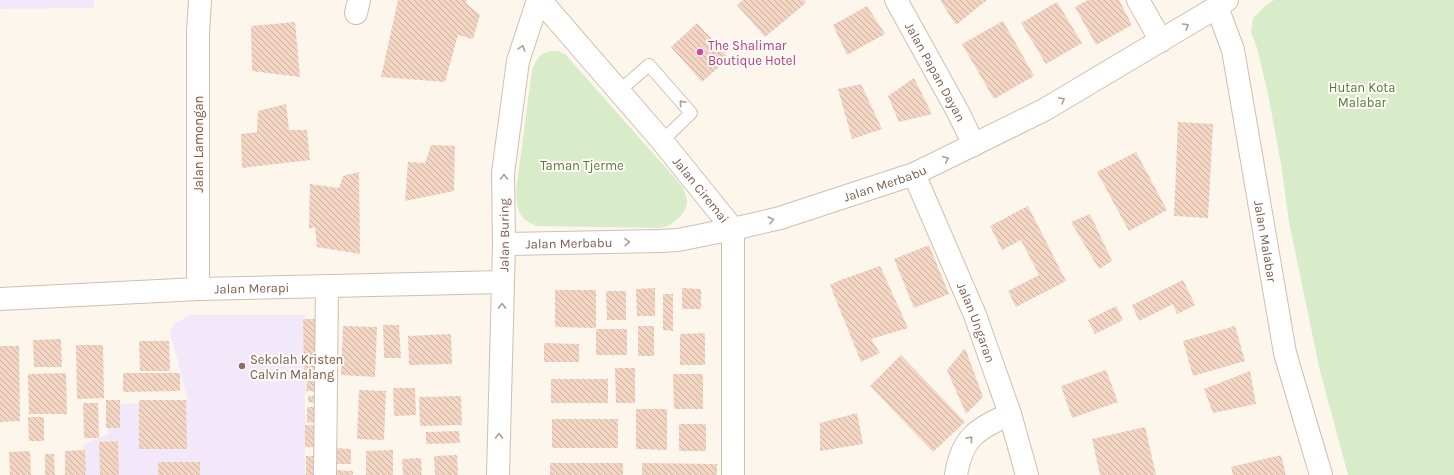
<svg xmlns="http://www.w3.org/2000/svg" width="1454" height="475" font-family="Karla,sans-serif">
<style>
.education{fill:#f3e8fa}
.green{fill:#d8ecc9}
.building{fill:url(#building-back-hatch)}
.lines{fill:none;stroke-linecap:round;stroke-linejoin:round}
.service-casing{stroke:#d1beb0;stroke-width:14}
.minor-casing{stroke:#d1beb0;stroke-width:24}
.tertiary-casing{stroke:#d1beb0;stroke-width:24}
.service{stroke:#fff;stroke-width:12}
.minor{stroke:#fff;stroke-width:22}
.tertiary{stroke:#fff;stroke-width:22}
.oneway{stroke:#af9d94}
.hotel-dot{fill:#d1479c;stroke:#fffaf3;stroke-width:1.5}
.education-dot{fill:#8d6e63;stroke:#fffaf3;stroke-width:1.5}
.labels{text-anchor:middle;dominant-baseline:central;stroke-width:4;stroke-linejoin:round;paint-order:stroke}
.hotel-label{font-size:13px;fill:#b23c85;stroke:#fffaf3;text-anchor:start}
.street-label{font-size:13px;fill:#7a5c4d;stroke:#fffaf3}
.park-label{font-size:13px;fill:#537a41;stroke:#fffaf3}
.education-label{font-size:13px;fill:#785e54;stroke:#fffaf3;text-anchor:start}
</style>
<defs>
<pattern id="building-back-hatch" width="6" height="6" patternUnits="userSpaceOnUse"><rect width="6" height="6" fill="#f3d5c3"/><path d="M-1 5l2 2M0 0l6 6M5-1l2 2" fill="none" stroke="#cab0a1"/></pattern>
</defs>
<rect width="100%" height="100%" fill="#fdf6ec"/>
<path class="education" d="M0 0H94V8L0 9Z
M190 315H305V475H86L83 445 108 434V405L188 400 170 332 174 324Z"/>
<path class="green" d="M1274 0H1454V475H1348L1320 371 1289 222 1281 164 1268 94 1257 48 1251 32 1253 18 1265 6Z
M551 51H559L566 55 682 186C684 191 687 197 687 202 686 215 673 225 661 228L537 226C518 219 517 210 516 191L532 70C537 59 539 53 551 51Z"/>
<path class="building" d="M398 0H467L466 3 480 15 473 39 458 35 445 82 381 77Z
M743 0H804L806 3 765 37 737 5Z
M940 0H987L956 25Z
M1088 0H1119L1132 25 1096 45 1075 7Z
M1057 2 1082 43 1046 64 1021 23Z
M867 6 885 34 847 55 833 25Z
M1003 21 1034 76 994 99 962 44Z
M295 22 300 77 252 71 251 26Z
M697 23 729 58 702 82 671 47Z
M914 78 932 114 899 122 888 96Z
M861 84 882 129 852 139 838 89Z
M286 104 289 130H307L310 160 242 168 241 134 257 132 258 111Z
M1178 122 1213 124 1208 218 1174 216Z
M431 145 455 146 454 191 405 201 408 162 425 163Z
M1136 152 1167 210 1129 231 1097 172Z
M359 172 360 254 317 247 315 227 309 229 310 184 339 188 343 176Z
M1028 206 1066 281 1016 307 1008 291 1039 275 1021 240 1002 250 990 226Z
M1090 214 1112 261 1099 269 1071 222Z
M929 245 949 294 914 308 894 259Z
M880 266 908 328 871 339 880 353 861 362 830 285 838 281Z
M1183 280 1195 305 1177 314 1173 304 1139 321 1132 305Z
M655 288V316H637L636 289Z
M682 288 701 289V309H682Z
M555 290H596V328L555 327Z
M606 291H626V320H607Z
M663 294H673V331L663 330Z
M1116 306 1123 320 1095 334 1088 320Z
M303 319H323L324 372H304Z
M383 325H399L401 358H384Z
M343 326 377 327 375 377 341 375Z
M638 326H654V356H638Z
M1235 326 1245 361 1193 376 1183 341Z
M596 329H627V355H596Z
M705 333V365H680V334Z
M451 334 452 364 409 365 408 336Z
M61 339 62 367H34L33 340Z
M139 341H169L170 371H140Z
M544 343 579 344V362H544Z
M76 345H103L104 398 77 399Z
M0 346H19L20 421 0 422Z
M965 348 983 397 966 414 947 370Z
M901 355 965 422 933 452 870 386Z
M615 368H635V403H616Z
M1106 370 1118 402 1072 418 1061 386Z
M1250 371 1256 404 1213 413 1204 389Z
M66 373 67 414H29L28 374Z
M123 373H180V391L123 392Z
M673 374H703V409H674Z
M307 379 323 380 322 392 306 391Z
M551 379H608V403H551Z
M393 388H415L416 415 394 416Z
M359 390 386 391 384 440 357 439Z
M308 396H320V403L308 402Z
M461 396 462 425 420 426 419 397Z
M106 400H120V428H106Z
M139 400H186L187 449H139Z
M83 403H98L99 438H84Z
M307 407H316L315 423 307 422Z
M636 409H667V450L636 449Z
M857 413 863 444 820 451V423Z
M28 417H44V441H29Z
M552 419H618V448H552Z
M679 424H706V451H679Z
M305 425 320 426V447H305Z
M1145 427 1156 475H1100L1092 439Z
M459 431 460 443 426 444V432Z
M118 441 119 475H100L99 442Z
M334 448 351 449V464H333Z
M85 450 86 475H65V451Z
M393 450V475H366V451Z
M30 451 31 475H10L9 452Z
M45 454H54L55 475H45Z
M457 455 458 475H435L434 456Z
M1281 455 1286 475H1233L1231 467Z
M306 456H320V475H306Z
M421 458 422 475H403L402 459Z
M158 462H200V475H158Z
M550 463H623V475H550Z
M642 463 717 464V475H642Z
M336 470 353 471V475H336Z"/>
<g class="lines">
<g class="service-casing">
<path id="service" d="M619 91 649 65 691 113 662 141"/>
</g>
<g class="minor-casing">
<g id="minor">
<path id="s1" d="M896 0 958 112 974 145"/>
<path d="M1138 0 1161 41"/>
<path id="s2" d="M1217 7 1233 50 1285 353 1321 475"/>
<path d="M356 13 359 0"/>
<path id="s3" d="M914 174 975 315 1010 414 1027 475"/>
<path d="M198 289V32L200 0"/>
<path id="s4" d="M0 299 198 289 503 282"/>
<path d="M325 475 327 286"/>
<path d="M733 475V229"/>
<path d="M956 475C962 437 977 429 1010 414"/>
</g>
</g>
<g class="tertiary-casing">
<g id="tertiary">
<path id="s5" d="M540 0 662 141 733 229"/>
<path id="s6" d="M504 244 660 241 678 240 733 229 780 218 914 174 1044 110 1217 7 1227 0"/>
<path id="s7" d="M498 475 504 244 503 173 518 61 538 0"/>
</g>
</g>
<use href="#service" class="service"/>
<use href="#minor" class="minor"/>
<use href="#tertiary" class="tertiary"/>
</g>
<defs><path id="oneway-chevron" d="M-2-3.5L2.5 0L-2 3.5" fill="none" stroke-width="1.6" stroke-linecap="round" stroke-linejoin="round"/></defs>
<g class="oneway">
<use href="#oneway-chevron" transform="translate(1186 26) rotate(-31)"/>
<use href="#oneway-chevron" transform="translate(522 48) rotate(-72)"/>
<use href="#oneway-chevron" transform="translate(1062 100) rotate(-30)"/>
<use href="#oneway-chevron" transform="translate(682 103) rotate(-131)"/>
<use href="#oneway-chevron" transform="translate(946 159) rotate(-25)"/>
<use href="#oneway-chevron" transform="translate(504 177) rotate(-89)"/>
<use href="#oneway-chevron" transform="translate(771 220) rotate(-14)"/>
<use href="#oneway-chevron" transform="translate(627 242) rotate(-1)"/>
<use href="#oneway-chevron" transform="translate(502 306) rotate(-89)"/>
<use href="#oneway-chevron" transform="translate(499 436) rotate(-89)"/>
<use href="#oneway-chevron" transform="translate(970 439) rotate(-50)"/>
</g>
<circle class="hotel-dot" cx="700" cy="52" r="4"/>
<circle class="education-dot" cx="242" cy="366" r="4"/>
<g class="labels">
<g class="hotel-label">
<text x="708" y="45">The Shalimar<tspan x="708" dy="15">Boutique Hotel</tspan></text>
</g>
<g class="street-label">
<text stroke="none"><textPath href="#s1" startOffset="82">Jalan Papan Dayan</textPath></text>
<text transform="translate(198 144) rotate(-90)">Jalan Lamongan</text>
<text stroke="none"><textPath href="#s6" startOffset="389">Jalan Merbabu</textPath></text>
<text stroke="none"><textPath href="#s5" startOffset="249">Jalan Ciremai</textPath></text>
<text stroke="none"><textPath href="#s7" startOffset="240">Jalan Buring</textPath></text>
<text stroke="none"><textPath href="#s2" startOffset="240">Jalan Malabar</textPath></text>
<text stroke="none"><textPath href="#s6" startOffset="65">Jalan Merbabu</textPath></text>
<text stroke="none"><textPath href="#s4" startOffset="252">Jalan Merapi</textPath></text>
<text stroke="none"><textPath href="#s3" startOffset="161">Jalan Ungaran</textPath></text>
</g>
<g class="park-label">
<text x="1362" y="87">Hutan Kota<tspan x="1362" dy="15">Malabar</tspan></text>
<text x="582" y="165">Taman Tjerme</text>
</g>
<g class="education-label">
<text x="250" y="359">Sekolah Kristen<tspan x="250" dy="15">Calvin Malang</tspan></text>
</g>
</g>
</svg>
